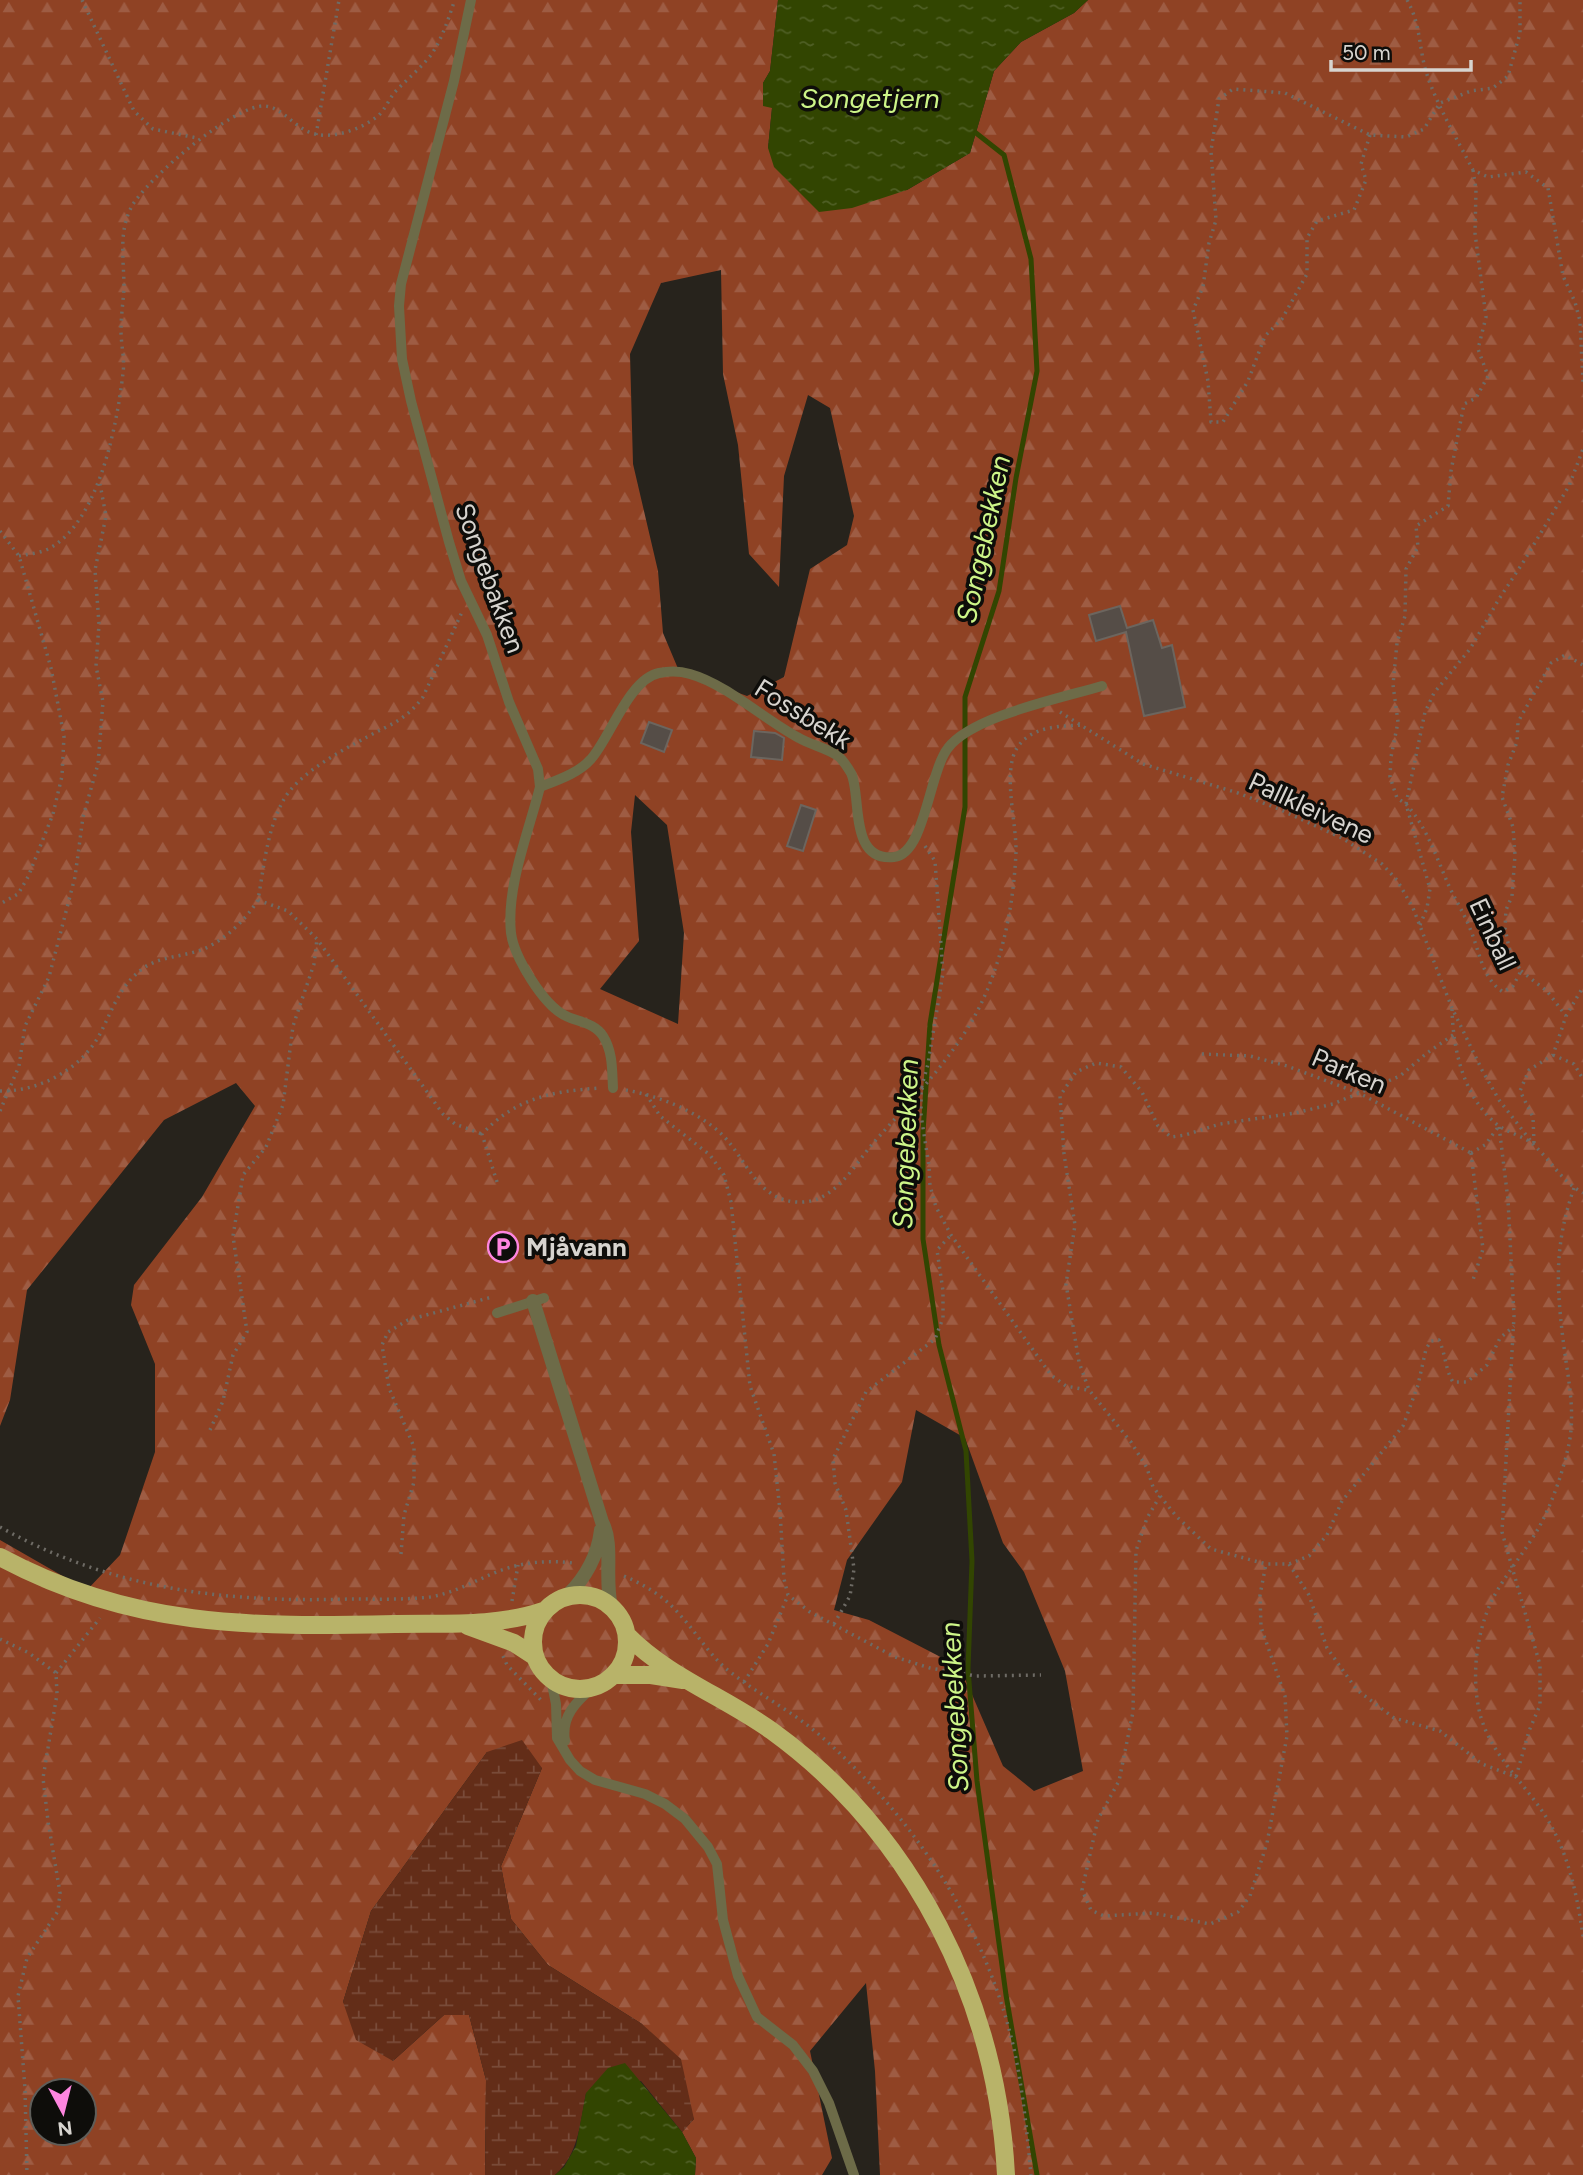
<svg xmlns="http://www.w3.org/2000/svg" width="1583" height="2175" font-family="Figtree,sans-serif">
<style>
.forest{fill:url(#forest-firs);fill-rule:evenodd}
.wetland{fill:url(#wetland-marsh)}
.water{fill:url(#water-ripples)}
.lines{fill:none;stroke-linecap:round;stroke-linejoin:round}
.stream{stroke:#324501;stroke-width:5}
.building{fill:#554d47;stroke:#6c655e;stroke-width:2}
.path{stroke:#6e6b65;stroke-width:3.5;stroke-dasharray:2 5;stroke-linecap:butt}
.service{stroke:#6d6b48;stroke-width:10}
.minor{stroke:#6d6b48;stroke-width:14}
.primary{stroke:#b8b369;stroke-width:18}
.labels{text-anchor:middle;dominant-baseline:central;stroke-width:7;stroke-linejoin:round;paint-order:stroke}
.street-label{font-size:26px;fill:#d7d4cf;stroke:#0e0d0a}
.poi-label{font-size:26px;font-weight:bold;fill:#d7d4cf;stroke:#0e0d0a;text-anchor:start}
.water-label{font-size:28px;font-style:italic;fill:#cdf588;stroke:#0e0d0a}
</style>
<defs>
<pattern id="forest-firs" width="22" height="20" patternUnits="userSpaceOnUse" patternTransform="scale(1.75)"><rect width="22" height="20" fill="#8f4224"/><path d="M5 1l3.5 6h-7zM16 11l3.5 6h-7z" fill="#9e5c43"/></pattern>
<pattern id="wetland-marsh" width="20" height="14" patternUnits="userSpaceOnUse" patternTransform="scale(1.75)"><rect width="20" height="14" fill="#632d18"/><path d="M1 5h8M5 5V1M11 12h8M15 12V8" fill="none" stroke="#794b39"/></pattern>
<pattern id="water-ripples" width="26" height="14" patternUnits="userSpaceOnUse" patternTransform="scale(1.75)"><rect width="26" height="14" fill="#324501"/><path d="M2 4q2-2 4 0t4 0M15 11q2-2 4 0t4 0" fill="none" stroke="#4f5f25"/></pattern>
</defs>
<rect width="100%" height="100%" fill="#27231c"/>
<path class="forest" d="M0 0H778L770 71 763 83 772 108 768 148 907 190 970 153 994 71 1021 42 1074 13 1088 0H1583V2175H880L875 2071 866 1983 810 2051 832 2158 822 2175H695L696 2158 682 2132 694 2119 642 2024 548 1965 511 1919 501 1866 542 1768 487 1752 371 1911 343 2002 393 2061 444 2015H469L486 2080 485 2175H0V1540L87 1590 120 1555 155 1452V1364L131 1305 134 1285 202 1197 255 1106 236 1083 164 1120 27 1290 10 1400 0 1426ZM721 270 723 374 738 445 749 554 779 587 784 476 808 395 830 408 854 516 847 545 810 569 784 677 747 696 679 671 663 633 658 571 633 464 630 354 661 283ZM635 795 667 825 684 933 678 1024 600 989 639 941 631 832ZM916 1410 965 1438 1003 1543 1024 1572 1065 1671 1083 1771 1034 1791 1003 1766 960 1667 869 1620 834 1610 847 1560 902 1482ZM42 2091H84V2133H42Z"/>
<path class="wetland" d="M522 1740 542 1768 501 1866 511 1919 548 1965 642 2024 681 2059 694 2119 682 2132 641 2081 586 2093C580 2123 579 2154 555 2175H485L486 2080 469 2015H444L393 2061 356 2040 343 2002 371 1911 487 1752Z"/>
<path class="water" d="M778 0H1088L1074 13 1021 42 994 71 970 153 907 190 852 208 819 212 774 167 768 148 772 108 763 106V83L770 71Z
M625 2063 682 2132 696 2158 695 2175H555L564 2167 576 2146 586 2093 608 2068Z"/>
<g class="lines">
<path class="stream" d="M976 133 1004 155 1031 259 1037 371 1016 478 999 591 965 697V807L930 1024 923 1132V1239L939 1345 966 1451 972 1561 968 1669 977 1781 1006 1995 1037 2175"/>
</g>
<path class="building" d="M1120 606 1127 628 1153 620 1162 648 1172 645 1185 707 1144 716 1126 632 1096 641 1089 615Z
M649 722 672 730 664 752 641 743Z
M754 731 775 733 784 738 782 760 751 757Z
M801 805 816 810 803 851 787 846Z"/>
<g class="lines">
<path class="path" d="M82 0 134 111 153 129 197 138
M1407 0C1419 21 1419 41 1424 64 1432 97 1457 139 1473 170L1488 177 1526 172 1548 188 1563 276 1575 302 1580 321 1583 382
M316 135 339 0
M1370 135 1361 164 1366 180 1354 210 1317 221 1307 238V274L1282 319 1265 336 1248 381 1223 422H1211L1208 381 1193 310 1203 287 1209 243 1216 220 1211 151 1219 99 1233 89 1285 93 1370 135 1406 137 1424 129 1440 103 1471 91 1493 88 1508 76 1520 33V0
M1473 170 1476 189 1475 233 1486 317 1478 349 1488 376 1476 398 1464 404 1451 471 1448 506 1416 526 1418 547 1406 569 1405 616 1397 643 1393 685 1398 722 1391 757 1390 777 1397 798 1406 804 1425 712 1434 693 1470 649 1499 599 1524 561 1569 486 1583 449
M0 531 19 556 51 668 64 736 62 776 53 814 28 877 18 894 0 904
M19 556C29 554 41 553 50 548 99 521 117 425 123 373 125 359 121 345 121 331 121 317 123 303 124 288 124 260 118 231 132 206 147 179 234 104 265 106 284 108 296 130 315 134 335 139 364 128 379 115 385 109 389 100 394 93 406 80 420 69 431 55 442 39 448 20 454 2
M1060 712 1143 764 1238 793 1281 810 1342 838 1382 864 1397 880 1413 908 1452 1008 1482 1070 1499 1100 1534 1145
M925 846 935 861 943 973 928 1064 921 1089V1115L929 1166 930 1186 936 1207 951 1235 1051 1375 1066 1386 1087 1390
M258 900 288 911 317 939 443 1114 455 1124 482 1134
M1420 925 1427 908 1430 889 1406 804C1427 827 1437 859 1449 886 1456 901 1465 915 1471 931 1480 953 1482 978 1503 992L1513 986 1521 971 1510 953 1505 928 1506 910 1512 896 1515 855 1513 827 1502 797 1508 765 1517 742 1518 722 1551 663 1565 655 1583 665
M1521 971 1547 991 1566 1016
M1452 1009C1453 1051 1464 1099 1499 1126 1511 1134 1527 1137 1537 1148 1552 1163 1564 1183 1583 1193
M1453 1035 1427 1053 1400 1076 1333 1104 1295 1113 1220 1124 1185 1135 1171 1137 1158 1126 1142 1092 1121 1067 1096 1063 1076 1072 1060 1096 1064 1154 1075 1225 1066 1284 1079 1362 1089 1390 1131 1442 1147 1468 1153 1487 1176 1516 1211 1549 1266 1564H1289L1309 1556 1327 1535 1342 1501 1403 1426 1418 1385 1426 1349 1431 1341 1439 1340C1446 1355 1445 1369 1453 1382H1467L1487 1365 1500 1338 1514 1326
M1202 1054 1250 1056 1287 1066 1359 1093 1471 1153
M1553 1055 1574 1064 1583 1079
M626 1090C658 1096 692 1109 717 1130 745 1153 754 1199 796 1202 834 1205 853 1166 875 1141 909 1103 946 1065 972 1021 1001 970 1013 911 1016 853 1017 825 1002 772 1017 748 1031 726 1060 726 1084 725
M0 1091C40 1092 83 1068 101 1032 113 1008 120 986 142 969 158 957 179 957 198 951 221 944 246 920 258 900 264 867 267 830 283 801 297 774 341 751 367 737 391 724 406 720 423 697L462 612
M646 1094 660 1116 710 1155 724 1175 731 1202 750 1386 774 1454 780 1511 784 1579 788 1595 810 1612 895 1657 930 1668 976 1676 1041 1675
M0 1111 19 1066 25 1026 49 977 75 877 83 817 98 764 103 702 96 666 99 624 95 570 106 516 100 484
M1534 1143 1533 1117 1520 1091 1529 1070 1553 1055 1566 1016 1583 987
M1471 1153 1483 1249 1473 1280
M1471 1153 1485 1145 1499 1126
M497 1182 482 1134C516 1098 552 1091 601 1088
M1574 1188C1555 1243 1556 1282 1563 1339 1567 1374 1576 1409 1569 1444 1563 1472 1552 1504 1538 1529 1524 1553 1505 1575 1492 1600 1476 1634 1471 1678 1480 1714 1491 1756 1526 1784 1548 1820 1569 1856 1577 1895 1583 1936
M210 1430 223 1401 233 1355 247 1332 233 1236 243 1175 266 1147 283 1105 293 1026 314 964 317 939
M1160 1496 1147 1518 1136 1551 1133 1712 1119 1781 1098 1819 1089 1859 1082 1890 1091 1910 1104 1916 1153 1913 1210 1924 1238 1912 1250 1896 1267 1843 1287 1736 1285 1696 1261 1627 1260 1595 1266 1564
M0 1527C111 1589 224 1603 350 1599 376 1599 404 1600 430 1597 455 1593 476 1580 499 1571 523 1562 548 1560 573 1563
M401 1554 404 1515 414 1482V1447L389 1388 382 1345 388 1332 408 1320 492 1297
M1289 1564 1309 1595 1327 1648 1357 1690 1394 1718 1440 1731 1482 1764 1516 1777 1529 1731 1540 1705V1665L1502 1532 1514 1316 1508 1200 1499 1126
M624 1576C645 1585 665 1597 680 1615 697 1633 709 1655 729 1671 759 1695 794 1712 823 1738 916 1820 986 1927 1014 2049 1023 2090 1027 2133 1031 2175
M512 1601 518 1565
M834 1624 850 1596 854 1569 846 1510 835 1483 833 1459 866 1392 935 1339 943 1318V1291L937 1250 951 1235
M0 1639 29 1653 56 1673 57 1694 43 1778 48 1821 60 1893 58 1911 27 1958 18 1996 25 2089 27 2175
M503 1656 507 1665 541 1700
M56 1673 100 1618
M744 1682 768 1644 788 1595"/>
<path class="service" d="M471 0 454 81 401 284 399 306 402 359 411 401 449 542 461 581 487 635 509 702 538 769 540 787C529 831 506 887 511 933 514 957 544 1006 566 1016 578 1022 595 1023 603 1036 613 1052 612 1070 613 1088
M540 787C558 780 579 773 591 759 610 738 629 679 659 673 669 671 680 671 690 674 726 684 765 720 799 738 811 745 827 748 838 756 842 759 848 768 851 773 862 795 848 862 894 857 925 854 929 772 948 748 972 716 1062 698 1102 686
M497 1313 544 1298
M551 1679 556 1704 557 1738 570 1760 580 1771 595 1780 645 1794 665 1804 685 1819 708 1847 717 1864 723 1920 738 1976 757 2017 793 2045 813 2071 829 2103 854 2175
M565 1741C561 1716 576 1702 593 1687"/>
<path class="minor" d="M533 1301 602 1522C614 1544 604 1579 611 1606
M568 1595C585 1578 598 1555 601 1530"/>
<path class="primary" d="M0 1557C132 1628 250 1627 395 1624 445 1623 496 1627 543 1611
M533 1642a47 47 0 1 1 94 0a47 47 0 1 1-94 0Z
M468 1626 514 1643 534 1656
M627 1635C668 1677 725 1697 772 1731 914 1834 997 2001 1006 2175
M613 1675H651L683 1680"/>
</g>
<defs>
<g id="parking-ring" transform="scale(1.575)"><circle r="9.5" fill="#0e0d0a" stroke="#fe85df" stroke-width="1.5"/><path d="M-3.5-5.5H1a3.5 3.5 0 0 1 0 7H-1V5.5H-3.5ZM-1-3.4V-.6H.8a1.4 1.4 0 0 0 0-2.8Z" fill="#fe85df"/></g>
</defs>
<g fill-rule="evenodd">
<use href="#parking-ring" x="503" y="1247"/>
</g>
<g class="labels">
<g class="street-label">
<text transform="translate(490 578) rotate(70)">Songebakken</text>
<text transform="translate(803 714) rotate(32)">Fossbekk</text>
<text transform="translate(1311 808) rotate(25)">Pallkleivene</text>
<text transform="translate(1493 934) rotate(65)">Einball</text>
<text transform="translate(1349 1071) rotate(23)">Parken</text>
</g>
<g class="poi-label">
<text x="526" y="1247">Mjåvann</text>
</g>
<g class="water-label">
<text x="870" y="98">Songetjern</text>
<text transform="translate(983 539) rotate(-78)">Songebekken</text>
<text transform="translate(905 1144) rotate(-88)">Songebekken</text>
<text transform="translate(954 1707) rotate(-93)">Songebekken</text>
</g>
</g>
<g transform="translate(63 2112) rotate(173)"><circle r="33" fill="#0e0d0a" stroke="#5e5d59" stroke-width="2"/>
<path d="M0-5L12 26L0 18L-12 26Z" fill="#fe85df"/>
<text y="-10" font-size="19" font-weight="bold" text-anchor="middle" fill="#d7d4cf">N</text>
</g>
<path d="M1331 60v10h140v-10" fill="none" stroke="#d7d4cf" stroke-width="3.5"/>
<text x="1342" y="60" font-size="21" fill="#d7d4cf" stroke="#0e0d0a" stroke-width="5" paint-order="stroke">50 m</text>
</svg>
